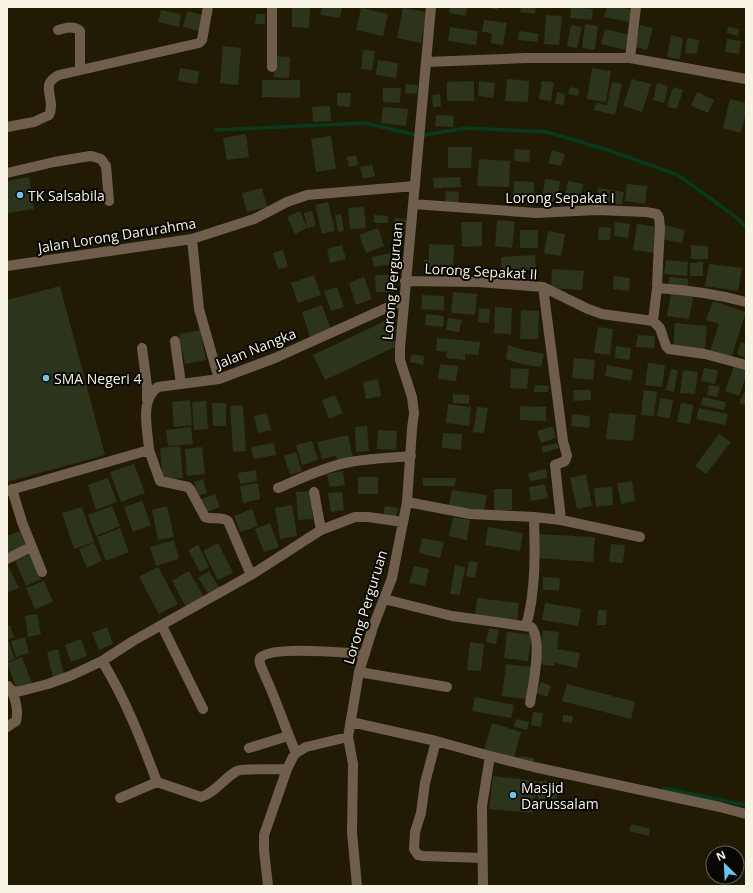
<svg xmlns="http://www.w3.org/2000/svg" width="753" height="893" font-family="'Open Sans',sans-serif">
<style>
.lines{fill:none;stroke-linecap:round;stroke-linejoin:round}
.stream{stroke:#053b1a;stroke-width:3.5}
.building{fill:#2c341c}
.minor{stroke:#6f5e4c;stroke-width:10}
.poi-dot{fill:#6ac3f1;stroke:#080601;stroke-width:1.5}
.labels{text-anchor:middle;dominant-baseline:central;stroke-width:4;stroke-linejoin:round;paint-order:stroke}
.poi-label{font-size:14px;fill:#f7f4e4;stroke:#080601;text-anchor:start}
.street-label{font-size:14px;fill:#f7f4e4;stroke:#080601}
</style>
<rect width="100%" height="100%" fill="#211b03"/>
<g class="lines">
<path class="stream" d="M216 130 365 123 416 135
M424 135 467 128 547 132 608 150 678 175 737 218 746 227
M664 788 746 805"/>
</g>
<path class="building" d="M292 7H310L309 28 292 27Z
M322 7H342L340 18 320 15Z
M450 7H467L466 16 449 13Z
M484 7H498V10Z
M521 7H536L535 14 520 12Z
M571 7 593 9 592 20 570 18Z
M607 7H620L632 10 629 22 604 17Z
M361 8 388 14 383 36 356 30Z
M403 8 427 12 421 43 397 38Z
M161 10 181 14 179 27 158 22Z
M187 11 203 15 199 31 183 27Z
M256 14H265V24H255Z
M546 15 562 16 559 45 544 44Z
M484 20 507 23 503 45 491 43 492 33 482 32Z
M585 24 598 26 595 50 582 48Z
M571 25 582 27 577 48 567 46Z
M640 25 653 28 647 50 635 47Z
M450 27 478 31 476 45 448 41Z
M728 27 739 29 738 36 727 33Z
M605 29 629 35 625 50 601 44Z
M519 31 539 34 537 42 518 40Z
M671 35 683 38 680 59 667 57Z
M687 38 699 40 697 54 685 53Z
M727 39 741 41 739 54 725 52Z
M223 46 241 48 238 85 220 83Z
M363 50 375 51 372 70 361 69Z
M275 56 290 57 289 78 274 77Z
M378 60 398 63 396 78 376 75Z
M180 68 199 71 197 84 178 81Z
M592 68 611 71 606 102 587 99Z
M507 79 529 81 528 102 505 101Z
M632 79 651 84 642 112 623 106Z
M262 80H300V98L262 97Z
M474 81V101H447V82Z
M479 81 495 83 493 98 478 96Z
M542 81 554 82 551 101 539 99Z
M612 82 622 84 615 115 594 110 596 103 607 105Z
M657 83 668 86 664 103 653 100Z
M406 84 418 85 417 94 405 93Z
M570 87 579 89 578 96 568 94Z
M673 87 683 90 677 109 667 107Z
M383 88H401L400 103 383 102Z
M557 92 565 94 564 105 555 104Z
M697 92 714 100 708 113 691 106Z
M337 93H351L350 107 337 106Z
M440 94 441 106 433 107 432 95Z
M730 99 746 103V112L741 133 723 128Z
M330 106 331 121 313 122 312 107Z
M383 107 408 109 406 126 381 123Z
M436 115 454 116 453 127 435 126Z
M246 134 249 157 227 160 223 138Z
M331 136 336 169 316 172 311 139Z
M448 147H472L471 168H448Z
M515 149 530 150 529 162 514 161Z
M552 150 565 154 561 166 548 163Z
M356 155 358 165 349 167 347 157Z
M479 159 510 161 509 187 477 186Z
M372 165 375 176 363 179 360 167Z
M29 177 34 209 7 213V181Z
M460 177 461 187 434 188 433 178Z
M545 179 560 181 557 202 542 200Z
M514 181 534 182 533 200 513 198Z
M568 181 583 184 580 202 564 198Z
M627 184 647 186 645 204 625 201Z
M262 188 267 207 247 212 242 193Z
M598 188 624 192 622 205 596 201Z
M446 191 459 192 458 203 445 202Z
M328 202 335 231 322 234 315 205Z
M364 207 366 228 350 229 348 208Z
M300 211 307 228 295 234 287 217Z
M312 211 316 226 307 228 304 213Z
M341 214 344 231 338 232 335 215Z
M374 215 388 216V223H374Z
M395 218 408 220 406 229 393 227Z
M497 220 515 222 512 248 495 246Z
M461 222H482V246L462 247Z
M615 222 630 224 628 238 614 236Z
M637 224 659 227 655 253 633 250Z
M665 225 685 230 682 243 662 239Z
M599 227 611 228 610 240H598Z
M378 228 384 246 366 253 359 235Z
M520 230H538V248H520Z
M548 231 565 234 561 256 544 253Z
M429 244 454 245 453 272 424 271V260H429Z
M342 245 346 259 330 263 327 249Z
M691 245 708 246V259H691Z
M283 250 288 267 278 269 273 253Z
M391 253 393 264 374 267 372 257Z
M535 255 536 270 502 272 501 257Z
M666 260 688 262 687 276 664 274Z
M703 262V276H690V263Z
M709 264 742 268 738 291 705 286Z
M552 269 584 271 582 290 551 288Z
M314 275 321 295 298 303 291 283Z
M375 275H394V292H376Z
M614 276 630 278 629 291 613 289Z
M364 277 372 299 356 305 349 283Z
M669 277 688 279V287L668 285Z
M60 286 105 455 7 482V300Z
M337 287 344 307 331 311 324 291Z
M453 292 477 294 475 315 451 313Z
M671 293 693 297 689 319 667 316Z
M422 295 444 296V310L421 309Z
M713 301 746 312 731 358 710 351 719 324 706 320Z
M322 305 331 330 310 337 302 312Z
M495 307 512 308 511 334 494 333Z
M479 308 490 309 489 323 478 322Z
M521 310 539 311 538 339H520Z
M426 314 444 316 443 327 425 325Z
M448 318 462 320 459 332 446 330Z
M385 321 397 346 325 380 313 355Z
M675 323 707 326 705 350 673 348Z
M598 327 613 329 610 355 594 353Z
M200 330 206 360 185 364 179 334Z
M638 335 655 336 654 348 636 347Z
M437 338 480 342 478 355 465 354V360L446 358 447 352 436 351Z
M741 342 746 343V358L737 354Z
M508 345 523 350 544 354 541 367 521 364 506 359Z
M616 346 631 348 629 360 615 358Z
M411 354 424 356 423 365 410 362Z
M574 358 595 360 593 380 572 378Z
M648 363 665 365 662 387 645 385Z
M440 364 458 366 456 381 438 379Z
M607 365 633 370 631 381 605 376Z
M734 366 746 370V377L739 396 725 391Z
M511 368 529 369 527 389 510 388Z
M704 368 718 370 715 384 701 381Z
M671 369 678 370 674 392 666 390Z
M683 370 698 372 695 394 680 393Z
M378 379 381 396 366 399 363 382Z
M535 385 549 386 548 392H534Z
M709 385 720 387 717 397 707 395Z
M746 388V406L739 403Z
M573 390H591V400L574 401Z
M644 390 657 392 654 416 641 415Z
M453 394 469 395V404L453 403Z
M335 395 343 413 329 419 322 400Z
M703 397 726 402 724 410 701 405Z
M660 398 673 400 670 418 657 416Z
M190 400 192 425 174 427 172 402Z
M206 401 208 429 194 430 192 402Z
M212 403H226V426H213Z
M681 403 693 405 690 424 677 422Z
M448 404 471 407 469 426 446 423Z
M243 405 246 451 233 452 230 406Z
M520 406 546 407V421L520 420Z
M477 407 488 408 484 433 473 432Z
M699 408 728 414 725 425 696 419Z
M267 413 271 430 258 433 254 416Z
M609 413 636 415 633 441 606 439Z
M572 414 590 416 589 428 571 426Z
M367 426 369 451 356 452 355 427Z
M553 426 556 438 541 443 537 431Z
M191 427 193 444 168 446 166 430Z
M378 430 397 431 396 450 377 449Z
M443 433 462 434 461 450 442 448Z
M719 434 731 442 706 474 695 466Z
M348 435 353 458 337 461 336 456 322 459 317 442Z
M312 441 318 460 302 465 296 445Z
M274 443 276 455 253 459 251 447Z
M557 443 559 448 543 453 541 447Z
M180 446 183 478 163 480 160 448Z
M202 447 205 474 187 476 185 449Z
M296 452 302 471 290 475 284 456Z
M134 464 145 493 121 502 110 472Z
M546 469 547 478 530 481 528 473Z
M256 470 257 481 240 484 238 473Z
M343 471 345 485 330 487 327 474Z
M586 474 592 506 577 509 570 478Z
M358 477H378V494H358Z
M108 478 117 502 96 510 88 485Z
M423 478H456L455 486H423Z
M203 479 207 493 198 496 194 482Z
M632 481 635 501 621 504 617 483Z
M258 483 260 499 243 503 240 486Z
M545 484 548 498 531 501 529 487Z
M612 487 613 505 596 507 594 488Z
M494 489H512V510L494 511Z
M452 490 487 495 484 511 449 506Z
M311 491 313 519 298 520 296 492Z
M342 492 344 510 331 512 328 493Z
M215 494 220 507 204 513 199 500Z
M142 501 151 525 133 532 124 507Z
M292 505 297 536 280 539 275 508Z
M112 506 120 526 96 536 88 515Z
M167 506 174 537 158 540 152 510Z
M385 506 398 508 396 517 383 515Z
M82 507 94 542 74 549 62 513Z
M252 509 258 526 240 532 234 516Z
M453 517 470 520 467 540 449 536Z
M270 523 279 547 264 552 255 529Z
M488 527 523 533 520 551 485 545Z
M120 528 129 552 106 561 97 537Z
M20 531 26 547 7 555V536Z
M538 534 595 537 593 562 536 558Z
M422 538 444 542 440 558 419 553Z
M174 540 179 559 156 566 150 547Z
M93 543H94L102 561 87 568 79 549Z
M218 543 233 573 218 580 203 551Z
M611 544 625 545 623 563 609 562Z
M198 545 209 567 200 572 188 550Z
M30 554 41 579 26 586 15 561Z
M469 561 478 562 475 578 466 576Z
M7 563 19 588 7 593Z
M455 565 465 567 460 595 450 594Z
M414 566 429 569 425 586 409 583Z
M158 567 178 604 159 614 139 577Z
M189 571 205 599 187 609 172 581Z
M209 571 220 589 209 595 198 578Z
M543 577 560 578 559 590H543Z
M44 581 53 602 35 609 26 588Z
M477 598 519 603 517 622 475 617Z
M545 603 581 609 578 626 542 620Z
M598 610H607L606 625H597Z
M37 614 41 634 28 637 25 616Z
M10 625 14 637 8 640 15 659 7 662V626Z
M107 627 113 644 99 650 92 633Z
M489 628 499 630 496 644 486 642Z
M543 630 559 632 557 649 580 653 577 668 555 663 554 666 538 664Z
M507 632 532 635 528 661 504 658Z
M25 637 29 653 16 657 11 641Z
M81 639 87 656 71 662 65 645Z
M470 642 484 644 481 671 467 670Z
M58 649 64 676 53 679 47 652Z
M22 657 32 683 17 689 7 663Z
M506 664 532 667 528 699 502 696Z
M541 682 551 686 547 697 536 693Z
M567 684 635 702 631 719 562 701Z
M475 697 514 705 511 718 472 711Z
M533 712 543 713 541 727 531 725Z
M563 715 573 716 572 723 563 722Z
M516 719 529 722 527 730 514 727Z
M492 723 521 732 514 758 484 750Z
M519 756 534 758V763L519 761Z
M493 776 537 781 533 813 489 809Z
M539 781 558 782 556 806 537 804Z
M631 824 650 829 649 836 629 831Z"/>
<g class="lines">
<path class="minor" d="M272 7V67
M58 30C65 28 74 25 80 31V70
M630 58 636 7
M426 62 526 58H630L746 79
M7 127 34 122 49 115C57 99 38 85 59 75L199 43 202 40 208 7
M7 173 54 162 90 156 95 157 101 159 106 166 109 201
M413 204 536 213 597 210 646 212 657 214 659 218 660 227 658 264 657 288 653 321
M192 239 199 309 219 379
M7 266 192 239 254 219 287 202 307 195 415 186
M405 281 478 282 543 287 588 309 602 314 653 321 660 328 666 346 669 349 705 354 746 365
M543 287 563 441 567 456 565 461 555 465 561 520
M657 288C688 290 717 294 746 302
M175 341 181 384
M142 348 147 386V400
M149 450 160 481 188 487 190 489 205 517C213 520 221 516 228 521L251 575
M278 488C300 479 322 468 345 463 367 458 389 458 411 456
M12 489 22 522 42 572
M7 491 149 450C148 430 139 400 158 387L219 379 275 358 404 300
M314 492 321 530
M407 502 470 514 534 517 561 520 640 537
M7 559 31 547
M384 599 452 616 531 627C543 639 533 686 530 703
M162 626 203 709
M526 626C536 591 535 553 534 517
M102 661C125 698 142 742 157 782L201 797C215 793 224 778 237 771 244 768 277 770 287 769
M359 672 447 687
M10 689 15 692 21 691 48 684 70 676 102 661 133 641 251 575 321 530 355 517H368L403 522
M351 722 436 741 490 756 534 767 720 807 746 814
M7 727 16 721C19 711 15 694 8 686
M348 737 353 764 352 832 357 886
M436 741 425 783 421 813 415 832 414 849 418 855 424 856 482 858
M249 748 288 736
M296 753C285 728 277 702 266 678 264 672 258 664 260 658 271 645 346 653 365 654
M120 798 157 782
M268 886 264 850V835L287 769 293 757 296 753 306 747 348 737 359 672 373 627 392 578 407 502 412 429 414 413 412 397 400 360V348L431 7
M483 886 482 806 490 756"/>
</g>
<g class="poi-dot">
<circle cx="20" cy="195" r="4"/>
<circle cx="46" cy="378" r="4"/>
<circle cx="513" cy="795" r="4"/>
</g>
<g class="labels">
<g class="poi-label">
<text x="28" y="195">TK Salsabila</text>
<text x="54" y="378">SMA Negeri 4</text>
<text x="521" y="787">Masjid<tspan x="521" dy="16">Darussalam</tspan></text>
</g>
<g class="street-label">
<text x="560" y="197">Lorong Sepakat I</text>
<text transform="translate(117 235) rotate(-9)">Jalan Lorong Darurahma</text>
<text transform="translate(481 271) rotate(3)">Lorong Sepakat II</text>
<text transform="translate(392 281) rotate(-85)">Lorong Perguruan</text>
<text transform="translate(256 348) rotate(-22)">Jalan Nangka</text>
<text transform="translate(365 607) rotate(-73)">Lorong Perguruan</text>
</g>
</g>
<rect width="753" height="893" fill="none" stroke="#f7f4e4" stroke-width="16"/>
<g transform="translate(725 865) rotate(336)"><circle r="19" fill="#080601" stroke="#68655c"/>
<path d="M0-3L7 15L0 10L-7 15Z" fill="#6ac3f1"/>
<text y="-6" font-size="11" font-weight="bold" text-anchor="middle" fill="#f7f4e4">N</text>
</g>
</svg>
